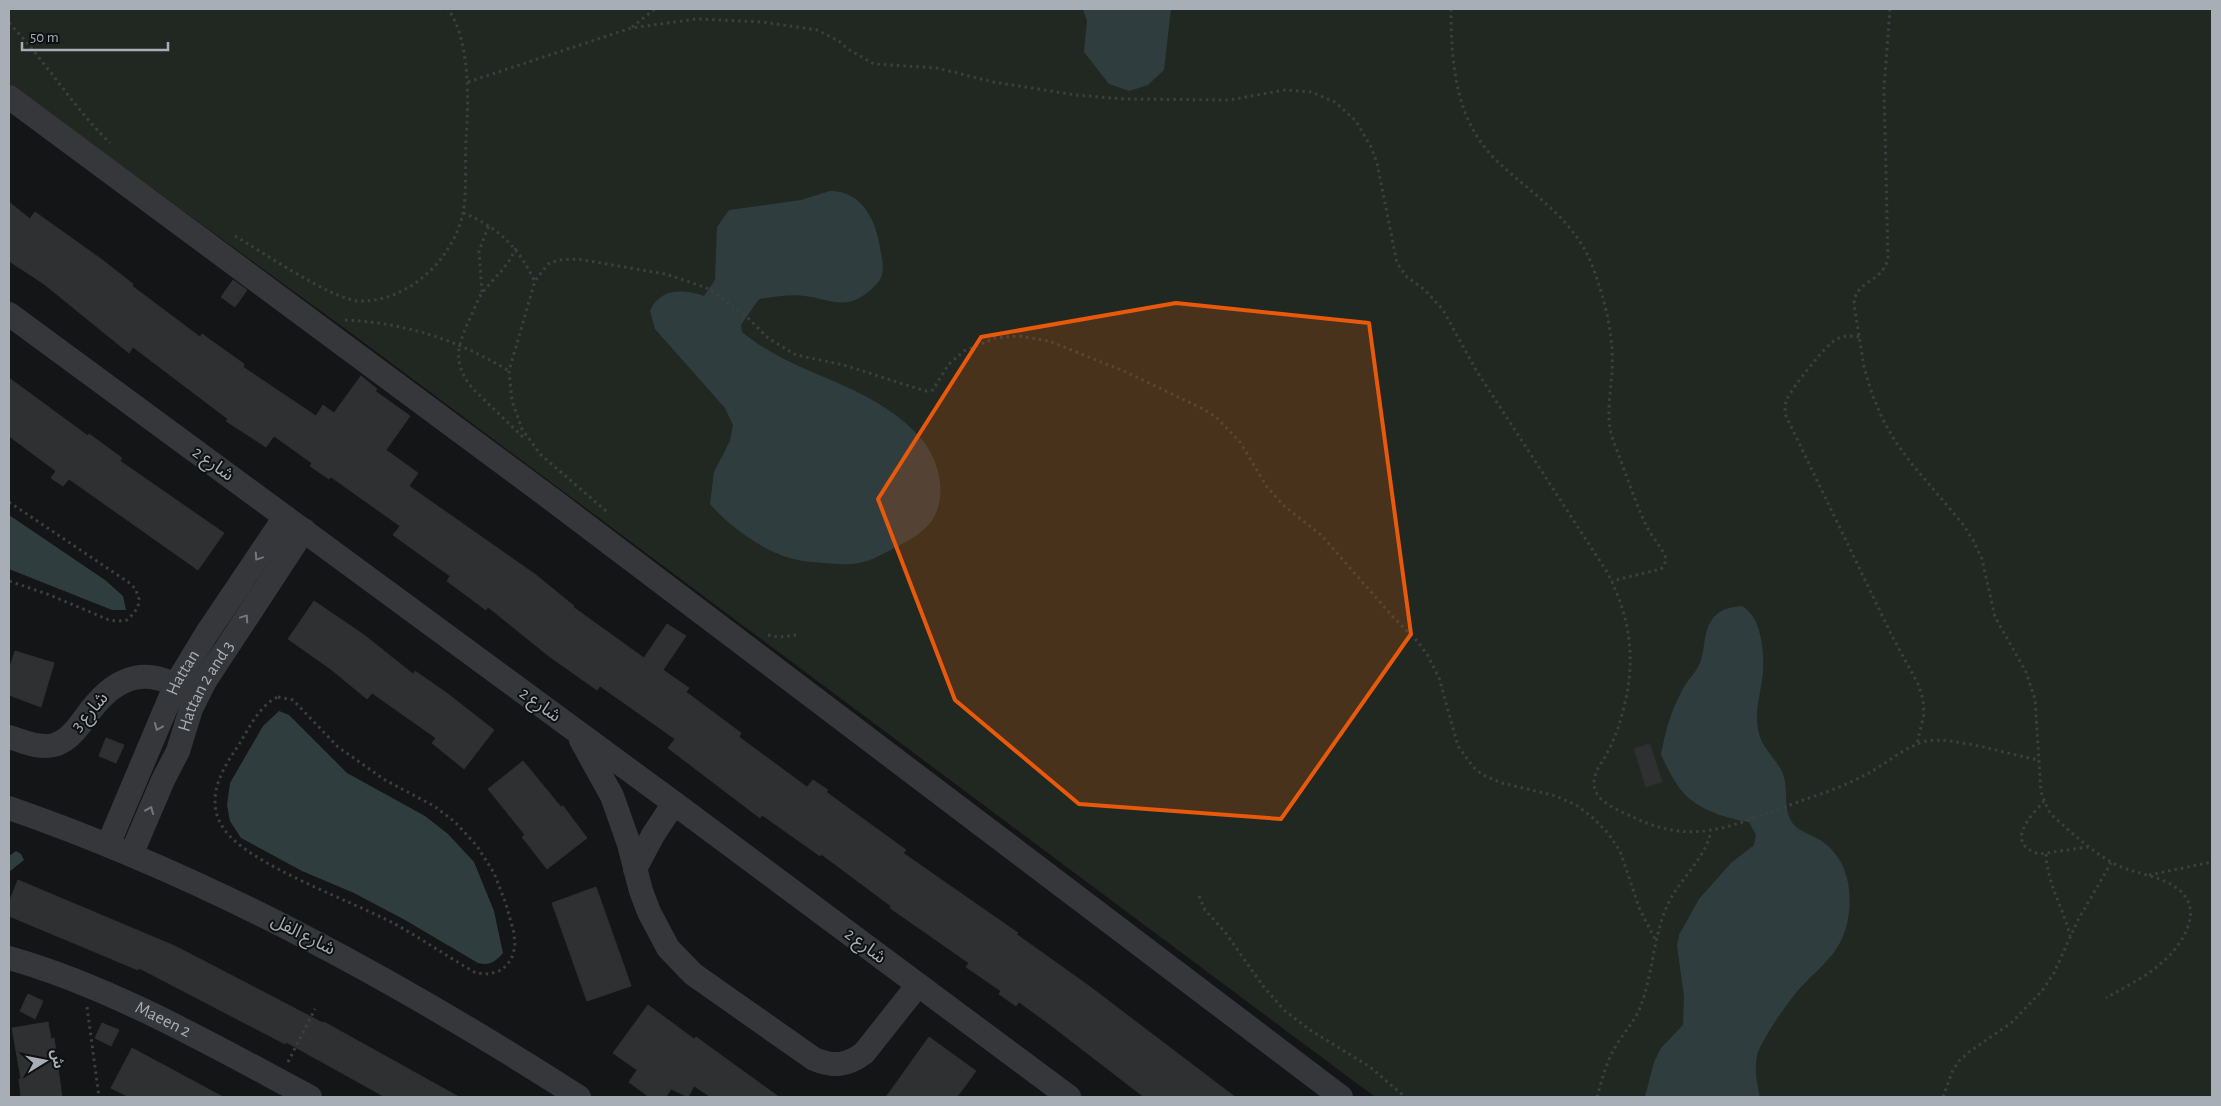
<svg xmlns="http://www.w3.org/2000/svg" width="2221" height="1106" font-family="'Alegreya Sans','Noto Sans Arabic',sans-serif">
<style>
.green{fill:#212821}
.water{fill:#303d3f}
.building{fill:#2f3032;stroke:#2e2f32}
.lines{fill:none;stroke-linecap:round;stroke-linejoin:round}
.path{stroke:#3c3e41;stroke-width:3;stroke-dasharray:2.5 4;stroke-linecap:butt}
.minor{stroke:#35373a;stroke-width:24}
.oneway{stroke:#74787e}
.marked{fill:#e8590c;fill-opacity:0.2;stroke:#e8590c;stroke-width:4;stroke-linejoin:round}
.labels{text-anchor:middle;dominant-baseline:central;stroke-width:4;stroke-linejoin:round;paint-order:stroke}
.street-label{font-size:18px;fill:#a7aeb5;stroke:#0f1011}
</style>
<rect width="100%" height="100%" fill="#141516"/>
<path class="green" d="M9 9H2212V1097H1375L351 333 9 84Z"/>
<path class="water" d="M1083 9H1171L1164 70 1148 85 1129 91 1109 84 1084 52 1087 21Z
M830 191C862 191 876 220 880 248 882 257 884 267 882 275 879 284 869 292 861 297 842 309 825 298 805 296 790 294 775 297 759 299L741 325 742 332C798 379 874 382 923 441 940 462 948 498 931 522 922 534 906 542 894 548 883 554 871 561 859 563 848 565 836 564 825 563 816 562 807 562 798 560 767 554 731 528 710 504L714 472 730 441 733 425 725 408 655 329 650 311C660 288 683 289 704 296L715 280 717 227 729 210 801 200Z
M9 515 105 580 123 596 126 610H112L9 569Z
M1742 606C1762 618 1764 651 1763 671 1761 696 1751 718 1762 742 1768 753 1778 762 1783 774 1789 789 1782 811 1794 825 1799 831 1812 835 1820 840 1848 858 1854 892 1847 924 1840 953 1821 966 1801 987 1791 997 1759 1043 1757 1056 1754 1069 1757 1085 1760 1097H1645L1654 1062 1661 1048 1683 1025 1684 996 1677 946 1679 935 1699 899 1731 863 1754 845 1756 835 1749 822C1724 818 1692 808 1678 786 1671 776 1666 765 1661 755 1665 732 1671 710 1683 689 1688 679 1698 671 1701 660 1706 644 1703 630 1714 617 1722 608 1732 607 1742 606Z
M279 711 289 715 347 773 425 816 448 834 474 862 494 911 503 953C495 962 490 966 478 963L405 920 354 893 302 871 241 838 230 821 227 805 230 783 263 726Z
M16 851 21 854 24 860 9 872V856Z"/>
<path class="building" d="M9 202 30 219 35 212 101 259 133 284 132 286 200 337 202 334 244 364 243 367 316 416 323 405 334 413 361 376 377 389 375 391 410 416 386 450 418 473 409 486 536 575 574 606 573 607 644 658 667 624 686 636 663 670 689 688 686 692 741 733 739 737 807 787 813 780 828 790 826 792 906 850 903 853 1018 933 1016 934 1089 986 1235 1097H1144L1048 1023 1019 1002 1016 1006 999 994 1001 991 966 967 969 963 890 908 891 906 821 854 820 856 762 815 760 818 668 748 675 739 600 686 597 690 550 657 488 607 486 610 447 581 450 576 393 535 400 526 331 477 329 479 310 466 312 463 274 436 266 447 226 421 228 419 133 347 129 353 44 284 9 261Z
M233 280 247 290 235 307 221 297Z
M9 378 88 436 89 434 122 458 120 461 224 533 198 570 69 479 63 486 51 478 56 471 9 436Z
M314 601 364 635 413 674 415 671 448 694 494 730 464 769 432 743 436 738 372 693 367 699 332 670 288 639Z
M15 651 54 663 41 707 9 695V670Z
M106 738 124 745 116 763 99 756Z
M1650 744 1662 782 1646 787 1634 749Z
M523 761 561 807 563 806 587 838 547 869 522 837 525 835 488 789Z
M18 880 177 947 323 1023 324 1022 459 1097H385L286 1042 285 1044 139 968 138 970 9 916V902Z
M596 887 631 986 587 1001 552 903Z
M28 994 43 1001 35 1019 20 1011Z
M648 1005 694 1039 696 1037 779 1097H711L694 1086 688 1097 671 1089 666 1097H649L629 1082 637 1070 613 1053Z
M48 1022 51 1039 54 1038 62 1097H21L19 1079H21L12 1028Z
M102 1023 119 1030 111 1046 95 1038Z
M929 1037 976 1071 957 1097H886Z
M132 1048 223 1097H129L111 1088Z"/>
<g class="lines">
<path class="path" d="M1451 9C1451 62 1455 120 1496 160 1531 194 1573 217 1592 265 1605 300 1614 334 1612 371 1611 390 1607 410 1610 428 1612 440 1618 452 1622 464 1630 485 1637 507 1647 527 1652 537 1664 550 1666 559L1664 566 1661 569 1612 581
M1890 9 1884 88 1888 259C1881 284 1855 280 1854 304L1864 367 1872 394 1882 418 1895 441 1911 463 1962 523 1973 540 1982 559 1995 617 2026 672 2035 699 2041 792 2048 810 2054 817C2072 833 2090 850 2111 862 2131 874 2159 874 2178 889 2207 912 2179 949 2158 966 2142 979 2123 988 2106 998
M9 23C45 60 72 106 110 143
M632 27 655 9
M468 82 631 28 697 19 763 22 817 30 839 41 848 49 874 64 937 68 993 82 1076 95 1123 99 1229 100 1285 90 1311 92 1335 102 1356 121 1371 147 1377 163 1397 263 1407 277 1425 290 1443 310 1476 370 1607 572C1632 620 1637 665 1621 718 1618 730 1613 742 1607 753 1603 761 1597 768 1595 776 1593 782 1594 789 1597 794 1605 806 1623 812 1635 818 1692 845 1730 827 1784 807 1811 797 1839 789 1865 775 1885 765 1905 746 1927 741 1951 736 2012 755 2038 760
M463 213C497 226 519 248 534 280
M235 236C261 251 331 299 358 301 407 303 453 260 463 213 467 193 465 160 466 138 469 102 470 39 448 9
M516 248C505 271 497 274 483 292 478 298 475 308 471 316 458 345 451 360 472 388L525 439
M482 292 479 251 489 225
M345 320C406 323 458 340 509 371
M1859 337C1852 336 1844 335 1837 339 1827 343 1792 388 1787 399 1785 404 1785 408 1785 414L1892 636 1918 684 1923 699 1924 714 1917 744
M9 502 131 584 136 590 139 599 138 607 133 614 127 620 118 621 109 620 50 595 9 581
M606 511 540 454 522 429 512 401 509 371 535 281 548 264 558 260 578 259 665 274 687 281 709 289 747 317 768 338 796 355 844 365 925 391 933 390 948 365 964 351 995 338 1019 336 1049 341 1126 372 1201 408 1216 417 1240 442 1267 487 1283 505 1321 535 1394 618 1417 641 1427 654 1439 678 1458 746 1473 767 1483 775 1502 783 1556 796 1576 805 1593 818 1608 833 1620 851 1640 910 1656 941
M768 635 779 637 796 635
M278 697 293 700 338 747 385 780 434 806 455 822 477 846 494 873 506 904 514 933 515 947 511 960 502 970 489 974 476 973C448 957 422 939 395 924 354 902 247 864 224 829 206 803 218 776 234 752 246 735 258 705 278 697Z
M2044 801C2030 817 2004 843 2039 854L2088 847
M2046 854C2048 887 2063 906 2070 936
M2149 875 2212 862
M1199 896 1205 910 1225 932 1263 986 1284 1010 1310 1030 1370 1067 1405 1097
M87 1007 99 1097
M288 1062 315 1009
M1597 1097C1602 1079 1607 1060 1617 1044 1625 1031 1636 1020 1641 1005 1653 973 1653 938 1667 906 1679 879 1705 860 1711 831
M1943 1097 1952 1072 1959 1061 1969 1052 2011 1023 2042 991 2054 973 2078 920 2111 863"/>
<g class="minor">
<path d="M9 97 558 504 1341 1097"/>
<path d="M9 314 674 803 1069 1097"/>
<path d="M9 737C23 741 39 749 54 745 70 741 81 723 90 711 118 674 150 665 189 694"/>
<path d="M581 740 612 796 629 844 641 891 649 912 668 948 693 974 814 1059C833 1067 847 1066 864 1053L918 985"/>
<path d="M9 808C211 878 399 982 579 1097"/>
<path id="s1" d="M108 845 176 684 207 633 285 517"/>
<path id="s2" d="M131 855 163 780 178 751 191 709 205 681 304 530"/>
<path d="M635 869 653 835 674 803"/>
<path id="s3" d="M9 958C112 987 216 1047 310 1097"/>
</g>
</g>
<defs><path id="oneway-chevron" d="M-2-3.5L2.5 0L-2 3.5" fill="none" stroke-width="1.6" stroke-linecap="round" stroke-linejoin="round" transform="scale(1.25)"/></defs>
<g class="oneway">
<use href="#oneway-chevron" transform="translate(258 557) rotate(124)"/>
<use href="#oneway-chevron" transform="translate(245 618) rotate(-56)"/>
<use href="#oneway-chevron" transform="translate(158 727) rotate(113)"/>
<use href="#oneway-chevron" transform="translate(150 810) rotate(-67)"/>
</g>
<path class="marked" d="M1176 303 1369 323 1411 634 1281 819 1079 804 955 700 878 499 981 337Z"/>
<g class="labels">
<g class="street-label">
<text transform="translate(213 464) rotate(36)">شارع 2</text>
<text stroke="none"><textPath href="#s1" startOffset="188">Hattan</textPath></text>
<text stroke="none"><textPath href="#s2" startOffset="185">Hattan 2 and 3</textPath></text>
<text transform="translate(540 705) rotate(36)">شارع 2</text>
<text transform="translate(90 712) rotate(-49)">شارع 3</text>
<text transform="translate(303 935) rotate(27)">شارع الفل</text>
<text transform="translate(865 946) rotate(37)">شارع 2</text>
<text stroke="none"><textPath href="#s3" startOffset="166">Maeen 2</textPath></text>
</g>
</g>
<rect width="2221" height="1106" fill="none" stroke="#a7aeb5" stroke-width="20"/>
<g transform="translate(45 1061) rotate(80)" stroke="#0f1011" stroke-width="4" paint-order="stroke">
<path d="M0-4L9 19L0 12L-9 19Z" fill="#a7aeb5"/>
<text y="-8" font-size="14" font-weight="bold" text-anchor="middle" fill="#a7aeb5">ش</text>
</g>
<path d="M22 42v8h146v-8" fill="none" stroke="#a7aeb5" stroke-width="2.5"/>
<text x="30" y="42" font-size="15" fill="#a7aeb5" stroke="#0f1011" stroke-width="4" paint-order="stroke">50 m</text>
</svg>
